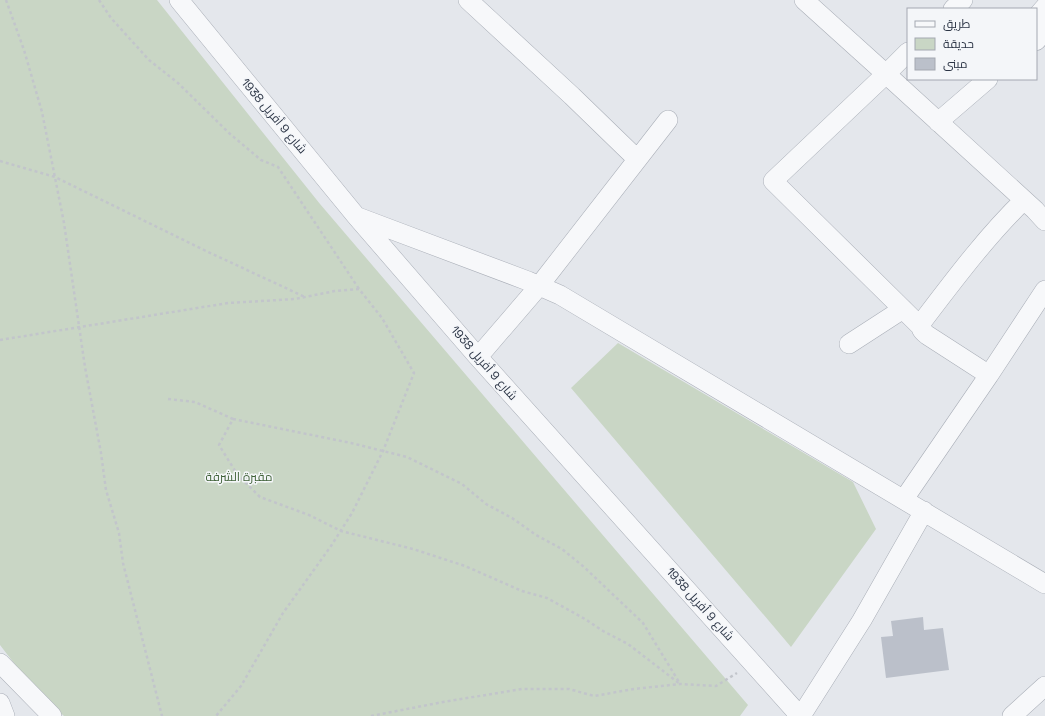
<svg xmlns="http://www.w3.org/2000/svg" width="1045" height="716" font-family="'Space Grotesk',Cairo,sans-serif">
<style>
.green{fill:#c9d6c5}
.building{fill:#bbc0ca}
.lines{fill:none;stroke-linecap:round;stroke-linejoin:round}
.minor-casing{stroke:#a9aeb7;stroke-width:20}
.path{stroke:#c2c5cb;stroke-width:2.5;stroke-dasharray:3 3;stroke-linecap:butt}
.minor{stroke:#f7f8fa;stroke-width:19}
.labels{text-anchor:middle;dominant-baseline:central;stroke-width:3;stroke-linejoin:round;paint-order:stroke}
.street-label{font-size:12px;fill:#2b3445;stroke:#f4f6f9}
.park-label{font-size:12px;fill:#3f6138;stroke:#f4f6f9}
</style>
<rect width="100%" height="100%" fill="#e4e7ec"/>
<path class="green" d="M0 0H157L320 204 748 705 740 716H64L37 693 0 645Z
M618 343 853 482 876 529 791 647 571 388Z"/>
<path class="building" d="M923 617 924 630 943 628 949 670 886 678 881 637 893 636 891 621Z"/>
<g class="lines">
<g class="minor-casing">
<path id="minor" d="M179 0 356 216 478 357 800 716
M468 0 572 96 637 159
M804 0 886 74 908 52
M953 9 963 0
M1036 41C1045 31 1043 30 1037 19L1038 15 1045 7
M938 122 988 79
M358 217 528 281 560 295 1045 584
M920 326 773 181 886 74 1035 210 1045 221
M849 344 903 309
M478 357 539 286 668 120
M989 375 1045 290
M904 499 989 375 927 335C922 331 919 328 922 322 954 280 986 237 1024 200
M0 663 52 716
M0 703 5 716
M801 716 862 620 924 511
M1012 716 1045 686"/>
</g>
<path class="path" d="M6 0 24 50 42 112 64 223 85 367 101 453 106 490 119 533 123 563 162 716
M99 0 111 18 149 60 178 83 229 133 261 160 278 167 359 289
M0 161 55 177 204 250 305 297
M0 340 228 303 295 299 335 291 359 289 382 318 414 373 383 451 352 513 331 546 283 613 241 686 216 716
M168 399 195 402 233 419 219 445 237 474 260 497 309 515 341 531 413 549 465 566 522 591 547 598 585 619 603 631 628 644 680 684
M233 419 351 443 407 457 462 484 486 504 512 518 536 535 562 549 584 567 643 623 679 682
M371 716 443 702 522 689H569L594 696 634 689 680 684 716 686 737 673"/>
<use href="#minor" class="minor"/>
</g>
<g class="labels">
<g class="street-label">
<text transform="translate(274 116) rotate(50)">شارع 9 أفريل 1938</text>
<text transform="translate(484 363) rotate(49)">شارع 9 أفريل 1938</text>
<text transform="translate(700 604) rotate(48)">شارع 9 أفريل 1938</text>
</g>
<g class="park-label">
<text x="239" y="477">مقبرة الشرفة</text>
</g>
</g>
<rect x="907" y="8" width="130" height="72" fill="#f4f6f9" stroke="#a4a8b1"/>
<rect x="915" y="21" width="20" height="6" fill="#f7f8fa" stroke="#a4a8b1"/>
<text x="943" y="28" font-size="12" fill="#2b3445">طريق</text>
<rect x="915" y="38" width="20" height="12" fill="#c9d6c5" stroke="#a4a8b1"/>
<text x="943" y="48" font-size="12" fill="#2b3445">حديقة</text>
<rect x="915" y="58" width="20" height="12" fill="#bbc0ca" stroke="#a4a8b1"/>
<text x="943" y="68" font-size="12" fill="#2b3445">مبنى</text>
</svg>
